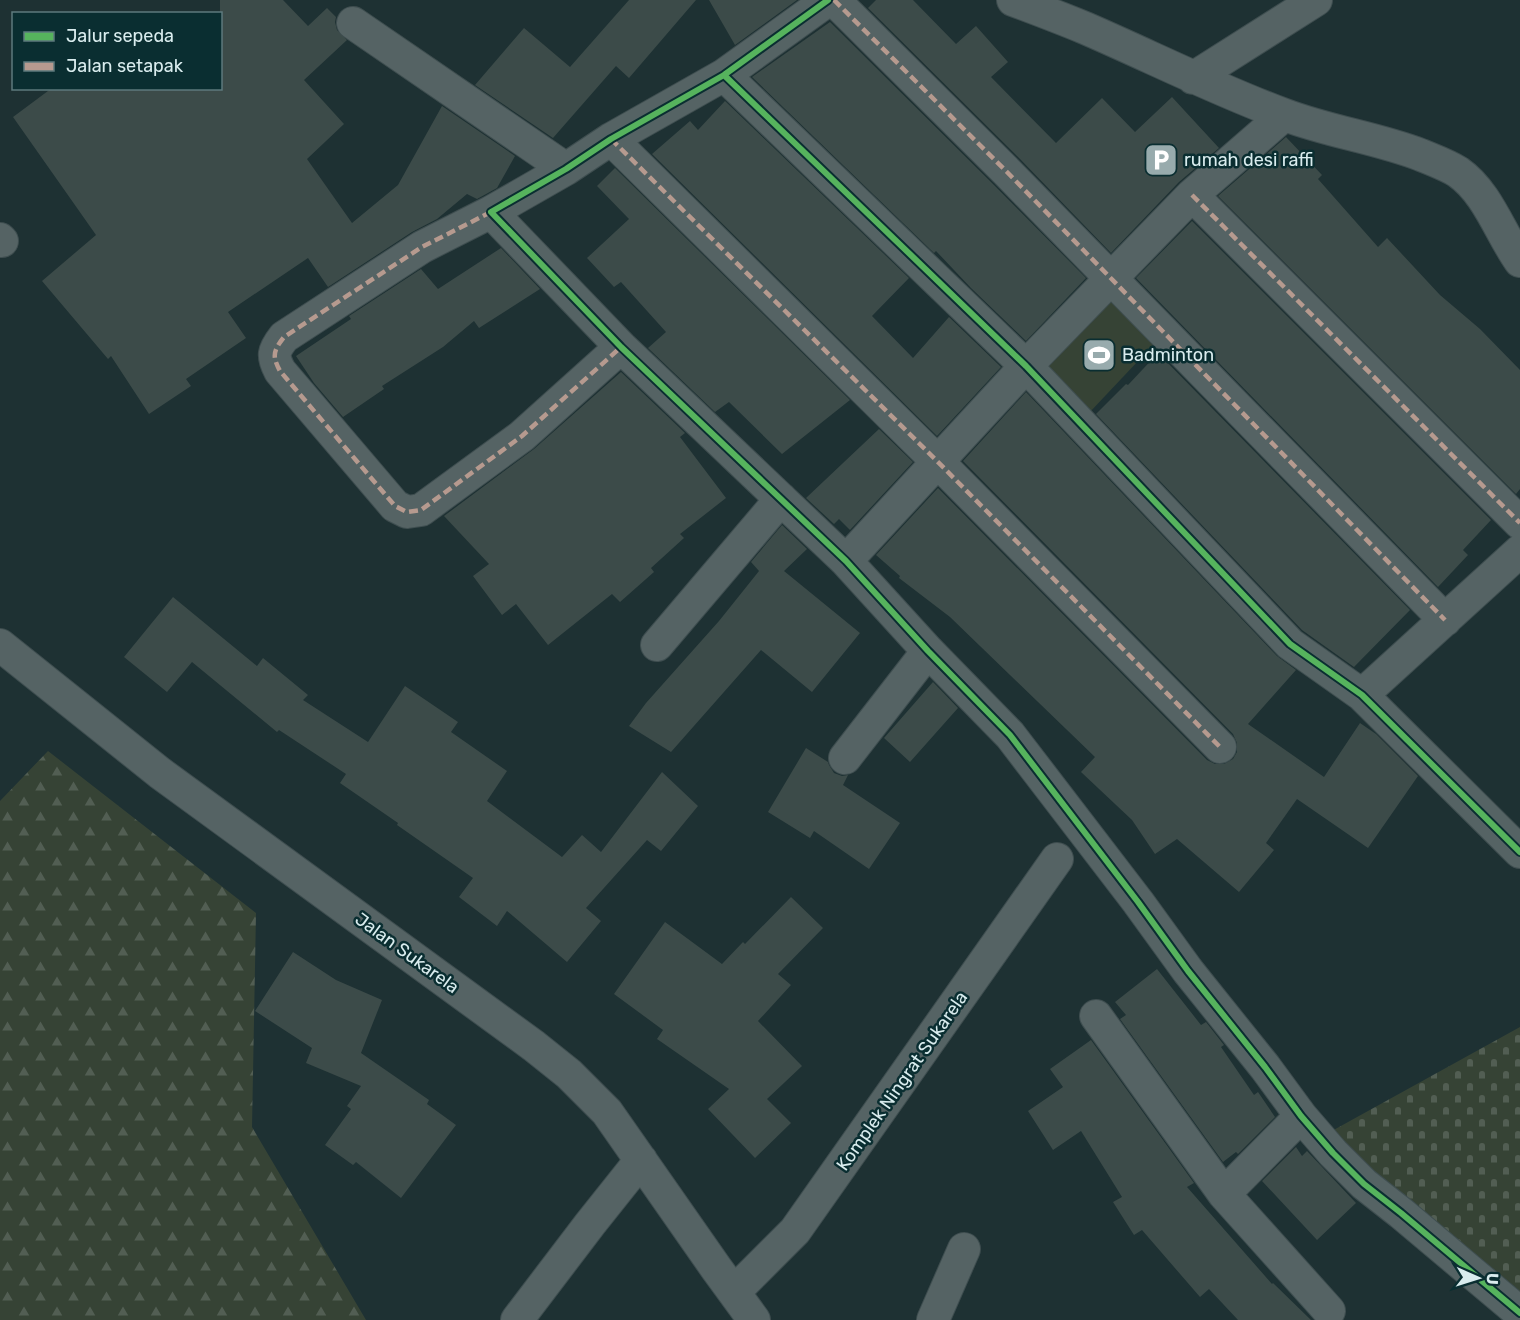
<svg xmlns="http://www.w3.org/2000/svg" width="1520" height="1320" font-family="Rubik,sans-serif">
<style>
.green{fill:#364335}
.forest{fill:url(#forest-firs)}
.cemetery{fill:url(#cemetery-stones)}
.building{fill:#3c4b49}
.lines{fill:none;stroke-linecap:round;stroke-linejoin:round}
.minor-casing{stroke:#3f4e50;stroke-width:34}
.minor{stroke:#556364;stroke-width:32}
.quiet{stroke:#b69a8f;stroke-width:4.5;stroke-dasharray:9 4.5;stroke-linecap:butt}
.cycleway-casing{stroke:#0a2e31;stroke-width:10}
.cycleway{stroke:#56b35d;stroke-width:6}
.labels{text-anchor:middle;dominant-baseline:central;stroke-width:5;stroke-linejoin:round;paint-order:stroke}
.poi-label{font-size:18px;fill:#d9ecee;stroke:#0a2e31;text-anchor:start}
.street-label{font-size:18px;fill:#d9ecee;stroke:#0a2e31}
</style>
<defs>
<pattern id="forest-firs" width="22" height="20" patternUnits="userSpaceOnUse" patternTransform="scale(1.5)"><rect width="22" height="20" fill="#364335"/><path d="M5 1l3.5 6h-7zM16 11l3.5 6h-7z" fill="#525e53"/></pattern>
<pattern id="cemetery-stones" width="16" height="16" patternUnits="userSpaceOnUse" patternTransform="scale(1.5)"><rect width="16" height="16" fill="#364335"/><path d="M2 7V4a2 2 0 0 1 4 0v3zM10 15v-3a2 2 0 0 1 4 0v3z" fill="#525e53"/></pattern>
</defs>
<rect width="100%" height="100%" fill="#1e3133"/>
<path class="green" d="M1111 296 1156 342 1089 413 1042 367Z"/>
<path class="forest" d="M48 751 256 913 252 1127 366 1320H0V801Z"/>
<path class="cemetery" d="M1520 1027V1320L1330 1132Z"/>
<path class="building" d="M220 0H283L308 26 327 8 336 17 335 22 337 30 347 40 304 80 344 124 307 159 352 223 398 185 442 106 515 156 497 188 477 199 467 194 437 219 412 232 328 287 308 258 228 312 246 338 186 379 191 386 149 414 111 356 108 359 42 281 96 235 13 117 52 88H220Z
M629 0H696L629 78 616 66 553 138 475 85 524 28 570 67Z
M709 0H797L735 45Z
M876 0H913L956 44 976 26 1008 62 991 77 1056 143 1102 98 1135 132 1172 97 1219 148 1179 182 1111 253 1020 159 868 8Z
M830 22 994 185 1086 278 1026 341 971 288 936 251 934 253 752 77Z
M725 101 909 278 872 316 913 358 949 317 1001 367 937 436 652 154 690 121 698 130Z
M1286 137 1322 175 1318 179 1378 247 1387 238 1440 295 1480 329 1520 370V489L1516 494 1218 196Z
M615 168 850 400 782 454 729 402 715 412 648 348 666 332 621 282 614 287 587 258 629 219 597 186Z
M1192 221 1491 520 1463 550 1468 555 1438 587 1136 278Z
M501 248 540 289 479 328 474 321 443 347 382 386 384 389 343 417 314 383 296 356 351 319 349 316 421 269 438 289Z
M1158 353 1410 610 1354 667 1302 630 1096 414 1126 384 1128 385Z
M621 372 685 433 680 437 726 498 680 534 684 538 651 568 654 572 620 602 612 594 548 645 516 604 502 615 473 576 489 564 444 516 534 449Z
M1026 392 1277 656 1296 670 1248 724 1324 777 1360 723 1376 734 1418 776 1368 848 1297 799 1266 843 1274 850 1239 892 1177 839 1155 854 1132 820 1081 772 1095 757 950 617 899 578 900 576 876 555 938 488 1207 760 1215 764H1224L1233 759 1237 752V743L1233 734 963 461Z
M879 429 913 462 850 530 839 519 834 524 806 498Z
M782 525 807 549 784 571 860 633 812 692 761 650 671 752 629 726 646 703 719 621 759 571 751 562Z
M173 597 257 666 263 658 308 695 303 700 368 742 405 686 458 722 451 732 507 771 487 801 562 857 582 835 601 852 662 772 698 806 661 851 647 840 586 908 601 921 567 962 507 911 497 926 459 897 473 878 397 825 398 823 340 783 346 774 279 730 277 732 192 662 167 692 124 657Z
M933 682 958 708 910 762 884 738Z
M806 748 828 762 829 765 834 773 842 776 848 775 843 785 900 823 869 869 814 831 810 838 768 812Z
M791 897 823 928 778 974 791 985 758 1021 802 1066 767 1099 791 1123 755 1158 708 1109 729 1089 657 1039 663 1030 614 994 665 922 722 964 743 942 745 944Z
M293 952 336 980 382 1000 361 1053 429 1100 427 1104 456 1125 401 1198 356 1162 353 1165 325 1145 351 1109 347 1106 361 1086 306 1063 312 1048 255 1011Z
M1157 969 1201 1025 1206 1022 1224 1045 1221 1047 1254 1095 1258 1092 1275 1117 1238 1154 1236 1152 1223 1162 1120 1019 1126 1015 1115 1002Z
M1091 1040 1194 1183 1187 1187 1272 1284 1273 1283 1311 1320H1238L1209 1289 1200 1297 1142 1230 1134 1235 1113 1202 1122 1197 1081 1131 1053 1150 1028 1111 1063 1087 1050 1069Z
M1296 1147 1302 1156 1307 1151 1356 1203 1317 1240 1262 1181Z"/>
<g class="lines">
<g class="minor-casing">
<path id="minor" d="M828 0 724 75 611 139 566 169 491 212 621 347 846 561 928 651 1010 735 1138 902 1188 971 1265 1067 1301 1116 1333 1153 1364 1184 1401 1213 1520 1313
M834 0 1007 172 1445 620
M1013 0C1037 9 1061 18 1085 28 1152 57 1217 90 1285 115 1330 132 1377 138 1421 155 1433 160 1447 165 1458 172 1488 193 1500 233 1520 261
M353 23 566 169
M724 75 1026 366 1290 644 1362 695 1520 852
M1193 78 1316 0
M611 139 937 461 1220 747
M1192 195 1520 523
M491 212 422 247 284 337C273 351 272 356 280 371L395 506 407 512 421 510 522 436 621 347
M0 239 2 241
M846 561 1026 366 1192 195 1284 115
M0 645 160 773 534 1046 569 1074 607 1112 716 1268 754 1320
M657 645 781 499
M1362 695 1520 551
M845 758 928 651
M1096 1016 1224 1194 1329 1311
M1224 1194 1301 1116
M734 1292 795 1231 1057 859
M517 1320 590 1224 641 1160
M933 1320 964 1249"/>
</g>
<use href="#minor" class="minor"/>
<path class="quiet" d="M834 0 1007 172 1445 620
M611 139 937 461 1220 747
M1192 195 1520 523
M491 212 422 247 284 337C273 351 272 356 280 371L395 506 407 512 421 510 522 436 621 347"/>
<g class="cycleway-casing">
<path id="cycleway" d="M828 0 724 75 611 139 566 169 491 212 621 347 846 561 928 651 1010 735 1138 902 1188 971 1265 1067 1301 1116 1333 1153 1364 1184 1401 1213 1520 1313
M724 75 1026 366 1290 644 1362 695 1520 852"/>
</g>
<use href="#cycleway" class="cycleway"/>
</g>
<defs>
<g id="parking-square" transform="scale(1.725)"><rect x="-9" y="-9" width="18" height="18" rx="4" fill="#98abad" stroke="#0a2e31"/><path d="M-3.5-5.5H1a3.5 3.5 0 0 1 0 7H-1V5.5H-3.5ZM-1-3.4V-.6H.8a1.4 1.4 0 0 0 0-2.8Z" fill="#fff"/></g>
<g id="stadium-square" transform="scale(1.725)"><rect x="-9" y="-9" width="18" height="18" rx="4" fill="#98abad" stroke="#0a2e31"/><path d="M0-5a6.5 5 0 1 0 0 10a6.5 5 0 1 0 0-10ZM-3.5-1.8h7v3.6h-7Z" fill="#fff"/></g>
</defs>
<g fill-rule="evenodd">
<use href="#parking-square" x="1161" y="160"/>
<use href="#stadium-square" x="1099" y="355"/>
</g>
<g class="labels">
<g class="poi-label">
<text x="1184" y="160">rumah desi raffi</text>
<text x="1122" y="355">Badminton</text>
</g>
<g class="street-label">
<text transform="translate(407 953) rotate(36)">Jalan Sukarela</text>
<text transform="translate(902 1081) rotate(-55)">Komplek Ningrat Sukarela</text>
</g>
</g>
<rect x="12" y="12" width="210" height="78" fill="#0a2e31" stroke="#5d7a7d" stroke-width="1.5"/>
<rect x="24" y="32" width="30" height="9" fill="#56b35d" stroke="#5d7a7d" stroke-width="1.5"/>
<text x="66" y="42" font-size="18" fill="#d9ecee">Jalur sepeda</text>
<rect x="24" y="62" width="30" height="9" fill="#b69a8f" stroke="#5d7a7d" stroke-width="1.5"/>
<text x="66" y="72" font-size="18" fill="#d9ecee">Jalan setapak</text>
<g transform="translate(1478 1278) rotate(93)" stroke="#0a2e31" stroke-width="4.5" paint-order="stroke">
<path d="M0-4.5L10 22L0 15L-10 22Z" fill="#d9ecee"/>
<text y="-9" font-size="16" font-weight="bold" text-anchor="middle" fill="#d9ecee">U</text>
</g>
</svg>
